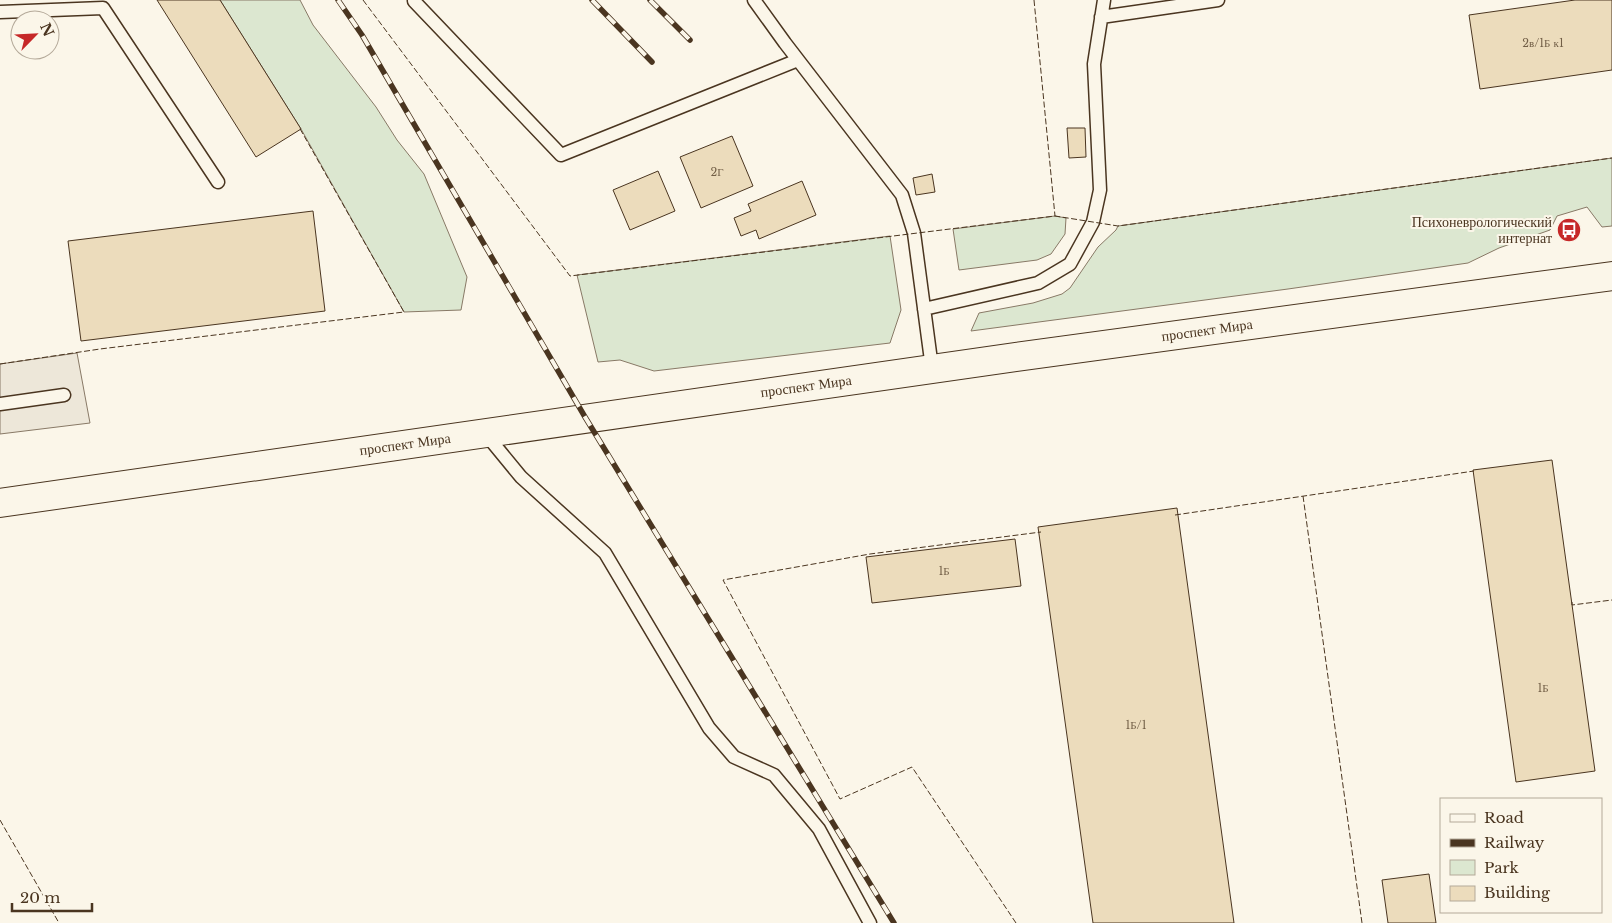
<svg xmlns="http://www.w3.org/2000/svg" width="1612" height="923" font-family="'Libre Baskerville',serif">
<style>
.green{fill:#dce7d0;stroke:#887966}
.parking{fill:#ede7d9;stroke:#887966}
.building{fill:#ecdcbc;stroke:#4a3520}
.lines{fill:none;stroke-linecap:round;stroke-linejoin:round}
.lane-casing{stroke:#4a3520;stroke-width:15}
.primary-casing{stroke:#4a3520;stroke-width:30}
.lane{stroke:#fbf6e9;stroke-width:12}
.primary{stroke:#fbf6e9;stroke-width:28}
.rail-casing{stroke:#4a3520;stroke-width:5.5}
.rail{stroke:#fbf6e9;stroke-width:4;stroke-dasharray:11;stroke-linecap:butt}
.fence{stroke:#4a3520;stroke-width:1;stroke-dasharray:6 2.5;stroke-linecap:butt}
.labels{text-anchor:middle;dominant-baseline:central;stroke-width:4;stroke-linejoin:round;paint-order:stroke}
.number-label{font-size:11px;fill:#725f47}
.poi-label{font-size:14px;fill:#4a3520;stroke:#fbf6e9;text-anchor:end}
.street-label{font-size:14px;fill:#4a3520;stroke:#fbf6e9}
</style>
<rect width="100%" height="100%" fill="#fbf6e9"/>
<path class="green" d="M220 0H300L313 25 376 107 397 140 424 174 467 277 461 310 404 312 301 129Z
M1612 158V226L1602 227 1587 207 1557 216 1550 230 1499 248 1468 263 1288 289 971 331 979 313 1033 303 1062 294 1070 288 1098 247 1116 230 1118 226Z
M1055 216 1066 218 1065 234 1051 254 1037 260 959 270 953 229Z
M890 236 901 310 890 343 654 371 620 360 598 362 577 275Z"/>
<path class="parking" d="M77 353 90 423 0 434V364Z"/>
<path class="building" d="M157 0H220L301 129 256 157Z
M1575 0H1612V70L1480 89 1469 15Z
M1067 128H1085L1086 157 1069 158Z
M732 136 753 186 701 208 680 157Z
M658 171 675 211 630 230 613 190Z
M932 174 935 192 916 195 913 178Z
M802 181 816 215 759 239 756 230 741 236 734 218 751 211 748 204Z
M313 211 325 311 81 341 68 241Z
M1552 460 1595 771 1516 782 1473 470Z
M1177 508 1234 923H1093L1038 527Z
M1015 539 1021 586 872 603 866 557Z
M1429 874 1436 923H1388L1382 880Z"/>
<g class="lines">
<g class="lane-casing">
<path id="lane" d="M754 0 785 43 902 195 914 233 932 368
M414 1 561 155 798 60
M0 12 103 8 218 182
M1101 17 1218 0
M924 309 1038 283 1070 264 1093 222 1100 190 1094 64 1104 0
M0 404 64 395
M484 432 521 477 605 553 709 728 734 757 774 775 819 829 870 923"/>
</g>
<g class="primary-casing">
<path id="primary" d="M0 503C537 424 1074 347 1612 276"/>
</g>
<use href="#lane" class="lane"/>
<use href="#primary" class="primary"/>
<g class="rail-casing">
<path id="rail" d="M338 0 362 35 585 417 894 923
M592 0 652 62
M650 0 690 40"/>
</g>
<use href="#rail" class="rail"/>
<path class="fence" d="M363 0 570 276 1055 216 1118 226 1612 158
M1034 0 1055 216
M0 364 100 349 404 312 299 127
M1303 496 1362 923
M1175 515 1474 471
M1572 602V605L1612 600
M0 820 59 923
M1016 923 912 767 840 799 723 580 870 554 1041 532"/>
</g>
<defs>
<g id="bus-disc" transform="scale(1.25)"><circle r="9.5" fill="#c62828" stroke="#fbf6e9"/><path d="M-5-6H5V4H4V6H2V4H-2V6H-4V4H-5ZM-3.5-4V0h7V-4ZM-3.5 1.2v1.5H-2V1.2ZM2 1.2v1.5H3.5V1.2Z" fill="#fff"/></g>
</defs>
<g fill-rule="evenodd">
<use href="#bus-disc" x="1569" y="230"/>
</g>
<g class="labels">
<g class="number-label">
<text x="1543" y="43">2в/1Б к1</text>
<text x="717" y="172">2Г</text>
<text x="944" y="571">1Б</text>
<text x="1543" y="688">1Б</text>
<text x="1136" y="725">1Б/1</text>
</g>
<g class="poi-label">
<text x="1552" y="222">Психоневрологический<tspan x="1552" dy="16">интернат</tspan></text>
</g>
<g class="street-label">
<text transform="translate(1207 330) rotate(-8)">проспект Мира</text>
<text transform="translate(806 386) rotate(-8)">проспект Мира</text>
<text transform="translate(405 444) rotate(-8)">проспект Мира</text>
</g>
</g>
<rect x="1440" y="798" width="162" height="115" fill="#fbf6e9" stroke="#b4a999"/>
<rect x="1450" y="814" width="25" height="8" fill="#fbf6e9" stroke="#b4a999"/>
<text x="1484" y="823" font-size="15" fill="#4a3520">Road</text>
<rect x="1450" y="839" width="25" height="8" fill="#4a3520" stroke="#b4a999"/>
<text x="1484" y="848" font-size="15" fill="#4a3520">Railway</text>
<rect x="1450" y="860" width="25" height="15" fill="#dce7d0" stroke="#b4a999"/>
<text x="1484" y="873" font-size="15" fill="#4a3520">Park</text>
<rect x="1450" y="886" width="25" height="15" fill="#ecdcbc" stroke="#b4a999"/>
<text x="1484" y="898" font-size="15" fill="#4a3520">Building</text>
<g transform="translate(35 35) rotate(66)"><circle r="24" fill="#fbf6e9" stroke="#b4a999"/>
<path d="M0-4L9 19L0 12L-9 19Z" fill="#c62828"/>
<text y="-8" font-size="14" font-weight="bold" text-anchor="middle" fill="#4a3520">N</text>
</g>
<path d="M12 903v8h80v-8" fill="none" stroke="#4a3520" stroke-width="2.5"/>
<text x="20" y="903" font-size="15" fill="#4a3520" stroke="#fbf6e9" stroke-width="4" paint-order="stroke">20 m</text>
</svg>
